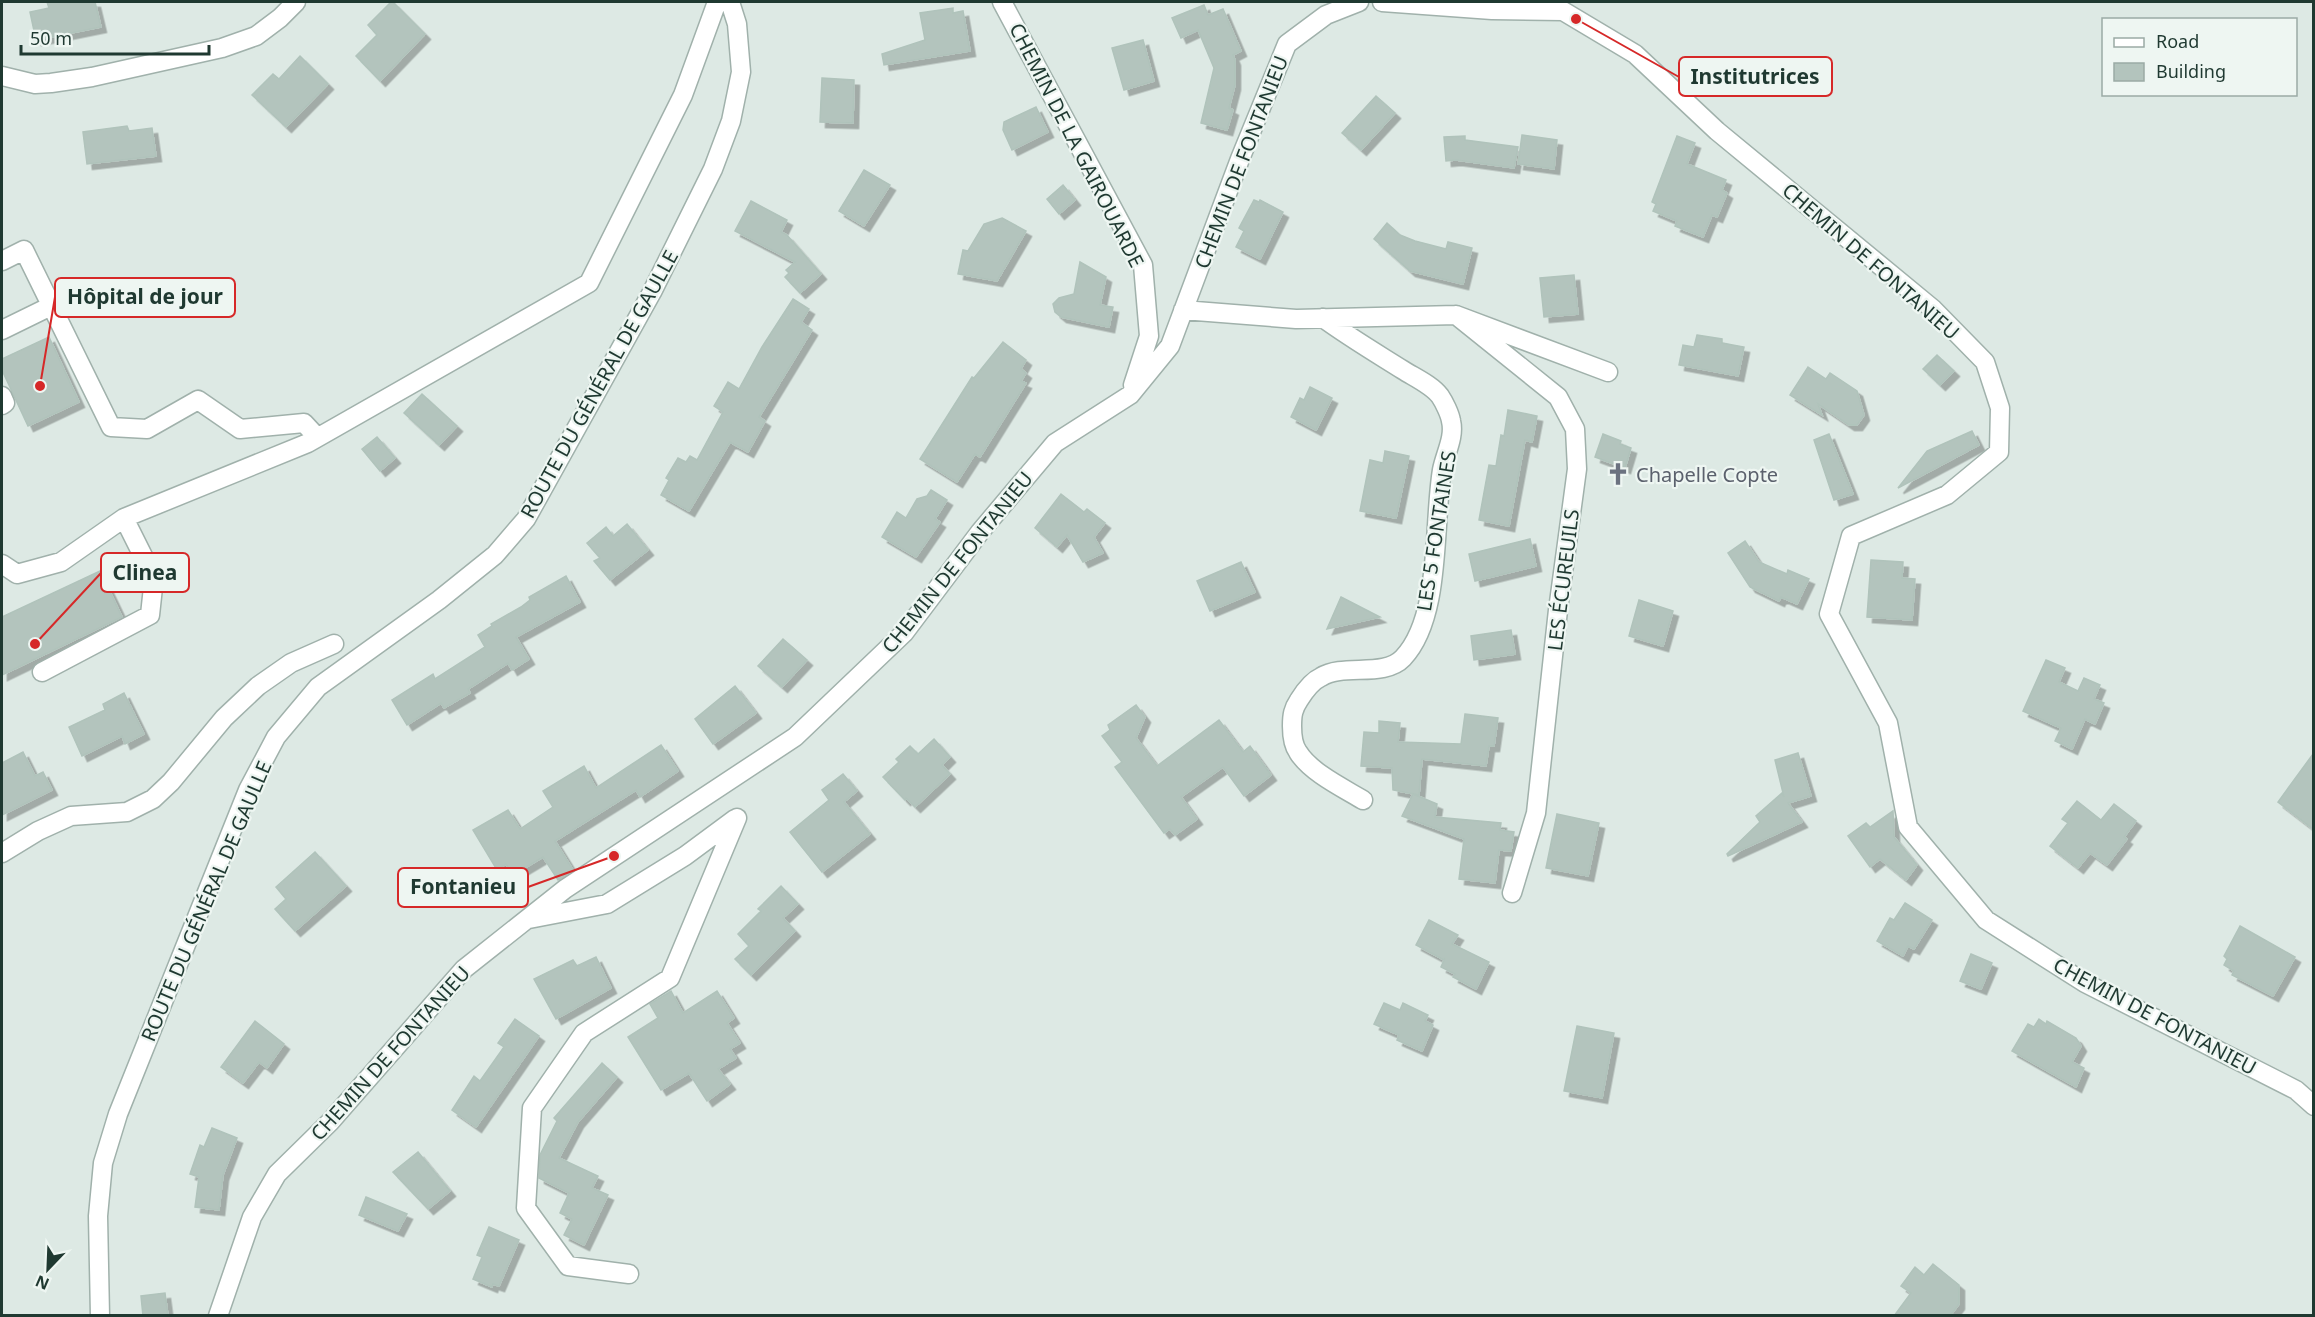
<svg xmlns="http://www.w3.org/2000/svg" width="2315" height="1317" font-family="'Noto Sans',sans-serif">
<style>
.building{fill:#b3c4bd;stroke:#b0c3bb;stroke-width:1.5;filter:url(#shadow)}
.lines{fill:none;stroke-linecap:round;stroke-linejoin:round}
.minor-casing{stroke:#a0b1ab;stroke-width:21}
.minor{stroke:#fff;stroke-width:18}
.labels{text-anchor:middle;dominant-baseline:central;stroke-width:4.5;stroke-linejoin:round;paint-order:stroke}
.street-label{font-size:20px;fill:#1f3931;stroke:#eef6f2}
.worship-label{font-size:20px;fill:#5b616d;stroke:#eef6f2;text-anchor:start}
.leader{fill:none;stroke:#d62828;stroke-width:2}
.callout-dot{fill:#d62828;stroke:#eef6f2;stroke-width:2}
.callout{fill:#eef6f2;stroke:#d62828;stroke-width:2}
.callout-label{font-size:21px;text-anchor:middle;font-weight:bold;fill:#1f3931}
</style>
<defs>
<filter id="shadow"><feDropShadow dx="5.5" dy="5.5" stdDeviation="0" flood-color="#0004"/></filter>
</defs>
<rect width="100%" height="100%" fill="#dde9e4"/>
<path class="building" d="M47 2H95L101 27 36 40 30 12 49 8Z
M391 2H393L425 34 380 81 356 56 377 35 368 25Z
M1204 5 1208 15 1223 9 1241 51 1233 55 1235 60V85L1229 108 1233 110 1227 130 1201 123 1214 68 1198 30 1181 38 1172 18Z
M953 8V13L963 11 970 51 884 65 882 54 925 40 920 13Z
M1143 40 1154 81 1124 90 1112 48Z
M300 56 328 84 286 127 252 95 273 74 279 79Z
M822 78 854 80 853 123 820 122Z
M1376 96 1395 113 1361 150 1342 133Z
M1036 107 1048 132 1012 150 1003 130 1004 122Z
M127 126 129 131 152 128 156 156 87 164 83 132Z
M1522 135 1557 140 1554 169 1518 164Z
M1465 136V140L1518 147 1514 168 1456 160 1446 161 1444 137Z
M1677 136 1695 143 1687 164 1726 180 1722 190 1727 193 1717 217 1712 215 1703 237 1675 226 1677 221 1653 211 1656 204 1652 202Z
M864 170 890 185 864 226 839 211Z
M1063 185 1075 200 1059 214 1047 199Z
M1254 200 1259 202 1260 200 1283 212 1260 259 1236 247 1244 231 1239 228Z
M751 201 787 220 781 232 787 235 821 274 800 293 785 277 789 273 786 270 795 262 735 231Z
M1002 218 1026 231 997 281 958 274 963 250 968 251 984 224Z
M1387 223 1400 235 1415 241 1446 249 1448 242 1472 248 1463 284 1410 271 1374 239Z
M1080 262 1106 277 1100 305 1113 307 1109 327 1061 317 1055 312 1053 304 1059 298 1074 294Z
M1574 275 1578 314 1544 317 1540 278Z
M793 299 809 309 801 322 812 330 759 417 765 421 748 452 730 442 689 511 661 495 669 480 666 478 678 458 686 462 690 456 697 460 723 412 714 406 728 382 739 389 762 347Z
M1697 335 1722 339V343L1744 347 1738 376 1679 365 1683 345 1694 347Z
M49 337 79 402 28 426 2 370V359Z
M1003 342 1026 360 1021 369 1026 373 1021 381 1026 383 980 457 975 454 957 482 920 459 972 377 974 378Z
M1937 355 1954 371 1940 385 1923 369Z
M1808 367 1826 379 1830 373 1857 391 1864 415 1857 425H1849L1818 404 1822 415 1790 395Z
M1310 387 1332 398 1316 430 1291 417 1300 398 1304 400Z
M422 394 457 426 439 445 404 413Z
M1508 410 1537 416 1532 442 1525 440 1509 526 1479 520 1489 465 1496 466 1501 435 1504 436Z
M1972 431 1979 445 1898 488 1927 451Z
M1603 434 1621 441 1620 444 1631 448 1625 468 1595 457Z
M1829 434 1853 494 1834 500 1814 440Z
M377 437 395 458 380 471 362 449Z
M1385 451 1409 456 1396 518 1360 511 1370 460 1383 463Z
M931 490 947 500 935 519 940 522 916 557 882 537 897 512 906 518 917 499 927 496Z
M1061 494 1084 512 1087 509 1105 523 1094 537 1103 553 1083 562 1067 535 1057 547 1035 528Z
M627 524 648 550 610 580 594 561 600 558 587 543 606 527 613 536Z
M1530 539 1536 566 1475 581 1469 554Z
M1745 541 1759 562 1787 574 1788 570 1809 579 1797 604 1781 597 1779 601 1750 587 1728 553Z
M1871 560 1903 562 1902 578 1915 579 1912 620 1867 617Z
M1241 562 1255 592 1210 611 1197 581Z
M100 571 122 617 2 675V617Z
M566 576 580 602 516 637 529 659 512 670 508 663 468 689 470 693 444 708 441 703 407 725 392 700 433 674 435 679 485 647 478 635 492 626 491 624 521 607 530 600 529 597Z
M1341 597 1380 617 1327 629Z
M1639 600 1673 611 1663 646 1629 636Z
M1511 630 1515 654 1474 660 1471 636Z
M783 639 807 660 782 687 758 666Z
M2046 660 2065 668 2059 682 2078 691 2084 678 2100 685 2094 699 2104 703 2095 724 2085 719 2072 749 2055 741 2061 728 2023 711Z
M735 686 756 713 713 744 695 719Z
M124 693 144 734 125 744 122 736 82 756 69 727 105 710 103 704Z
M1136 705 1145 717 1136 738 1157 766 1219 720 1243 752 1250 746 1271 775 1244 796 1223 767 1181 797 1197 819 1175 835 1170 829 1164 833 1115 767 1122 762 1102 736 1110 730 1108 725Z
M1465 714 1498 718 1494 746H1489L1486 766 1422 759 1419 795 1393 790 1392 768 1361 766 1364 732 1379 733V721L1400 723 1398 742 1461 744Z
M934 739 950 757 942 765 950 774 915 807 906 798 905 800 883 777 899 762 896 759 910 746 918 754Z
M661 745 678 771 640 797 636 790 555 841 573 870 558 880 543 857 513 875 506 864 497 870 473 830 508 810 520 829 553 807 543 791 584 766 596 788Z
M23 752 35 776 43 772 52 790 2 815V763Z
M1798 753 1811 796 1788 803 1802 822 1728 856 1727 854 1760 822 1756 816 1782 793 1784 797 1775 760Z
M2313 754V829L2278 802Z
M843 774 857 791 844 802 870 834 822 872 790 832 829 800 822 790Z
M1413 794 1437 804 1435 817 1501 823 1500 830 1514 832 1511 851 1499 850 1495 883 1459 879 1464 839 1402 816Z
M2077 801 2101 820 2114 804 2136 821 2124 837 2127 839 2107 865 2090 853 2078 868 2050 846 2068 823 2062 819Z
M1893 811 1894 837 1917 865 1906 880 1880 859 1870 867 1848 836 1866 823 1870 827Z
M1557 814 1599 823 1588 876 1546 868Z
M315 852 346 886 295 931 275 909 286 899 276 887Z
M781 886 798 904 783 918 795 931 751 975 735 959 749 946 738 934 761 911 758 909Z
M1905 903 1932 920 1914 949 1908 946 1903 956 1877 941 1890 918 1894 920Z
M1429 920 1458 935 1452 944 1489 962 1476 989 1453 977 1455 974 1441 967 1445 958 1444 960 1416 945Z
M2240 926 2295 957 2273 996 2232 975 2234 971 2224 965 2227 959 2224 956Z
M1971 954 1992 963 1981 989 1960 981Z
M596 957 611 988 556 1019 534 979 573 960 577 966Z
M671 991 683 1013 717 991 734 1018 727 1023 740 1043 730 1049 736 1058 718 1069 730 1084 707 1101 689 1073 661 1090 628 1037 658 1018 650 1004Z
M1384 1003 1400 1010 1403 1003 1428 1015 1425 1021 1433 1025 1422 1051 1397 1040 1399 1035 1374 1024Z
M515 1019 539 1036 476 1127 452 1110 474 1076 480 1081 504 1047 498 1043Z
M2039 1019 2046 1024 2047 1021 2076 1038 2081 1046 2072 1062 2084 1068 2076 1087 2012 1051 2028 1024 2034 1027Z
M255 1021 284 1044 267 1068 259 1062 243 1083 221 1067Z
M1577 1026 1614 1033 1602 1098 1564 1091Z
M602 1063 617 1077 578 1122 559 1158 598 1176 592 1188 608 1195 584 1245 564 1235 572 1219 560 1213 569 1193 539 1178 540 1155 557 1121 554 1118Z
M212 1128 237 1138 223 1175 219 1210 195 1207 199 1177 190 1174 200 1145 204 1147Z
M418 1152 450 1191 428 1209 393 1172Z
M366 1197 407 1214 398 1231 359 1215Z
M489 1227 519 1240 499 1286 493 1284 492 1287 473 1279 482 1257 477 1255Z
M1933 1264 1959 1285V1304L1950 1316H1894L1911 1293 1901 1286 1915 1267 1924 1275Z
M165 1293 168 1316H143L141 1296Z"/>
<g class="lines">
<g class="minor-casing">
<path id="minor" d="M1002 2 1143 265 1149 336 1133 385
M1382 2 1492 10 1563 11 1635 54 1717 131 1933 309 1985 362 2000 408 1999 452 1947 495 1851 536 1829 614 1888 723 1908 827 1986 920 2085 983 2296 1090 2314 1106
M2 76 35 84 51 83 92 77 222 48 256 36 280 18 296 2
M2 261 24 250 111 427 147 429 198 400 240 429 304 423 317 437
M1183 310 1296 319 1456 315 1608 372
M1456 315 1558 397 1575 429 1577 469 1558 610 1536 813 1512 893
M1323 318C1349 337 1376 353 1403 370 1414 377 1432 385 1440 396 1444 402 1450 414 1451 421 1455 437 1445 454 1442 470 1433 523 1442 617 1403 658 1384 678 1344 663 1321 677 1312 681 1304 692 1299 700 1293 709 1292 715 1292 726 1292 734 1293 745 1298 752 1310 772 1343 788 1363 800
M2 330 51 306
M2 396 5 403 2 405
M2 564 17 574 61 562 124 518
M42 672 150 615 154 578 124 518 308 443 589 283 683 95 717 2
M2 853 38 831 71 816 127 812 153 799 171 782 224 718 258 686 291 663 334 644
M529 919 607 904 685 856 735 819
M629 1274 568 1266 526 1208 532 1108 584 1033 670 978 737 818
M100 1316 98 1216 103 1163 118 1114 248 790 276 737 318 687 439 600 495 555 526 519 652 292 713 169 731 121 741 72 737 24 730 2
M218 1316 252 1217 277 1174 330 1122 464 969 565 889 795 737 904 633 980 532 1055 443 1130 395 1170 346 1240 159 1287 44 1326 15 1359 2"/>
</g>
<use href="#minor" class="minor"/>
</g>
<defs>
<g id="church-bare" transform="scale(1.8)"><path d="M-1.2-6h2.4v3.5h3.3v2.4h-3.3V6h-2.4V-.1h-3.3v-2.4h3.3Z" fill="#6b7280" stroke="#eef6f2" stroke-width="2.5" paint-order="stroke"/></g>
</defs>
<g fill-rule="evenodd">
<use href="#church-bare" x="1618" y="474"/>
</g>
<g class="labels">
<g class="street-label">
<text transform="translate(1077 145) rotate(63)">CHEMIN DE LA GAIROUARDE</text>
<text transform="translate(1241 162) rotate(-69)">CHEMIN DE FONTANIEU</text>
<text transform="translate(1871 261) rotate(41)">CHEMIN DE FONTANIEU</text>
<text transform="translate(599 384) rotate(-61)">ROUTE DU GÉNÉRAL DE GAULLE</text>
<text transform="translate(1436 531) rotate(-81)">LES 5 FONTAINES</text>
<text transform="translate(957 562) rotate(-51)">CHEMIN DE FONTANIEU</text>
<text transform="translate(1563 580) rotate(-83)">LES ÉCUREUILS</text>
<text transform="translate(206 901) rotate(-67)">ROUTE DU GÉNÉRAL DE GAULLE</text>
<text transform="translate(2155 1016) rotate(28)">CHEMIN DE FONTANIEU</text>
<text transform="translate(390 1053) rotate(-48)">CHEMIN DE FONTANIEU</text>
</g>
<g class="worship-label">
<text x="1636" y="474">Chapelle Copte</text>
</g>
</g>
<path class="leader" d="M1576 19L1679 77M40 386L55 297M35 644L101 573M614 856L528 887"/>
<g class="callout-dot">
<circle cx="1576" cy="19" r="6"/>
<circle cx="40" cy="386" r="6"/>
<circle cx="35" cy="644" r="6"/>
<circle cx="614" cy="856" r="6"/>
</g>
<g class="callout">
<rect x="1679" y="57" width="153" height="39" rx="6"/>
<rect x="55" y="278" width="180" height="39" rx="6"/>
<rect x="101" y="553" width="88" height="39" rx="6"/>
<rect x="398" y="868" width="130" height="39" rx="6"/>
</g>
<g class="callout-label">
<text x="1755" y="84">Institutrices</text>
<text x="145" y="304">Hôpital de jour</text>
<text x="145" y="580">Clinea</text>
<text x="463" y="894">Fontanieu</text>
</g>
<rect width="2315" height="1317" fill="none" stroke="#1f3931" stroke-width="6"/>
<rect x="2102" y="18" width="195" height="78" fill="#eef6f2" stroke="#9baaa5" stroke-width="1.5"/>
<rect x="2114" y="38" width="30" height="9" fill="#ffffff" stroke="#9baaa5" stroke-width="1.5"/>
<text x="2156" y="48" font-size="18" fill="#1f3931">Road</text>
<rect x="2114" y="63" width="30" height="18" fill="#b3c4bd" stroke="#9baaa5" stroke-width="1.5"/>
<text x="2156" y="78" font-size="18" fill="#1f3931">Building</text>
<g transform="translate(48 1269) rotate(203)" stroke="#eef6f2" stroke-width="4.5" paint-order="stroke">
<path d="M0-4.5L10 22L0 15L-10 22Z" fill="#1f3931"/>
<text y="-9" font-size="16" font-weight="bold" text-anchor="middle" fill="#1f3931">N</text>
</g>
<path d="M21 45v9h188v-9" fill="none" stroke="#1f3931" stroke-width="3"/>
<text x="30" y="45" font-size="18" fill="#1f3931" stroke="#eef6f2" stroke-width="4.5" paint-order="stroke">50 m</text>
</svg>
